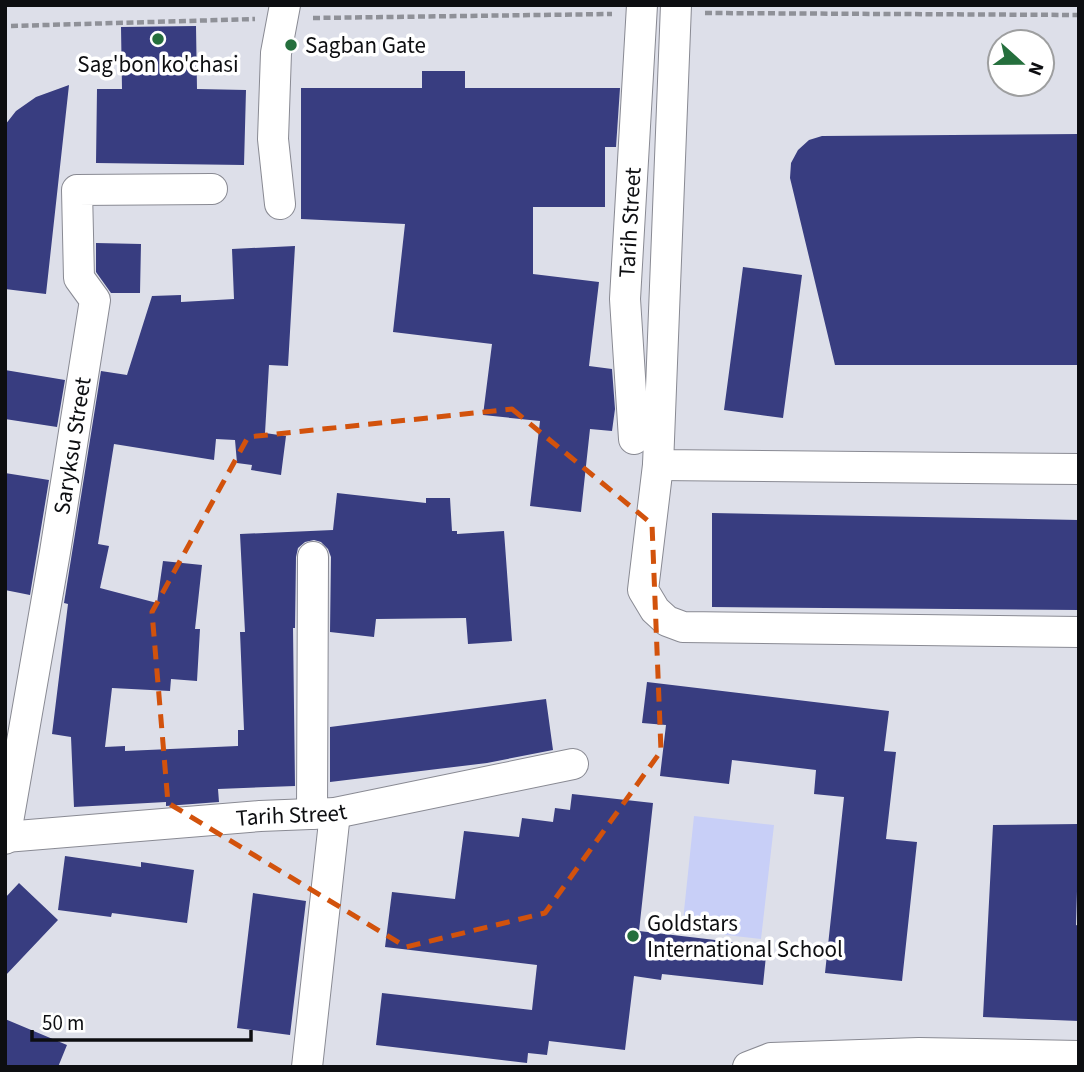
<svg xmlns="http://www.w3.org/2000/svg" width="1084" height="1072" font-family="'Source Sans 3',sans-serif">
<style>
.green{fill:#c8cff7}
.building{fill:#383d80}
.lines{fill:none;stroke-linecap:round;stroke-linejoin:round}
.minor-casing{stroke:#898a93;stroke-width:32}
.path{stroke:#8f9198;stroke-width:4.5;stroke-dasharray:7 3.5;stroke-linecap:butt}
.minor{stroke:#fff;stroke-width:30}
.marked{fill:none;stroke:#d2520c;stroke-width:5;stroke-dasharray:14 9;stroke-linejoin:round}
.poi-dot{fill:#256f3d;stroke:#fff;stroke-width:2.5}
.labels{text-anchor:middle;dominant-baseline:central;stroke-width:7;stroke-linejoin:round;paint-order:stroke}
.poi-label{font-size:23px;fill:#0d0e11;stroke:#fff;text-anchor:start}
.street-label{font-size:23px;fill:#0d0e11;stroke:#fff}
</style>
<rect width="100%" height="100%" fill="#dddfe9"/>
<path class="green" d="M694 816 774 825 761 939 682 930Z"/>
<path class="building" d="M196 26 197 89 246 90 244 165 96 163 97 89H122L121 27Z
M422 71H465V88H620L616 147H605V207H533V274L599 282 589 366 612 369 615 409 612 431 590 429 581 512 530 506 540 421 483 415 492 344 393 332 405 224 301 219V88H422Z
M69 85 46 294 5 289V125L16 111 36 97Z
M1079 134V365H835L790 178 791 163 798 150 809 140 822 136Z
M96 243 141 244 140 293H111L96 272Z
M295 246 288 366 269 365 265 433 286 436 281 475 251 470 252 465 237 463 235 440 216 439 214 460 114 444 98 544 109 546 100 588 157 603 163 561 202 565 195 629H200L197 681 171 679 170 691 112 688 105 747 125 746V751L238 746V730H244L240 632H245L240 534 333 530 337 493 426 503V498H450L452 531H457V534L504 531 512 641 468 644 466 618 376 619 374 637 330 632 331 557 328 549 321 542 314 540 305 542 298 548 296 557 295 628H293L295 786 218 789 219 802 166 806V802L74 807 71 737 52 734 68 604 64 603 101 371 127 375 152 296 181 295V302L234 299 232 249Z
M743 267 802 275 783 418 724 410Z
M5 370 65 380 57 427 5 419Z
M5 473 49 480 30 595 5 590Z
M712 513 1079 520V610L712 607Z
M647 682 889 711 884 751 896 752 886 839 917 842 902 981 825 973 844 797 814 794 816 770 732 760 729 784 660 776 666 725 642 723Z
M546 699 553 750 487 763 330 782V727Z
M572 794 653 803 639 931 767 946 763 985 662 974 661 980 634 976 625 1050 549 1041 547 1055 528 1053 527 1063 376 1045 382 993 532 1010 537 965 385 947 392 892 455 899 464 831 519 837 522 818 553 822 555 808 570 810Z
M1079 824 1076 925 1079 926V1021L983 1017 993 825Z
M65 856 141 867V862L194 870 187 923 112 913 111 917 58 910Z
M19 883 58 920 5 976V898Z
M253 893 306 901 290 1035 237 1028Z
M5 1019 67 1045 58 1067H5Z"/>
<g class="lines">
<g class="minor-casing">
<g id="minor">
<path d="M676 5 658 465 1079 469"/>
<path d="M280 204 273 139 276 53 285 5"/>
<path id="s1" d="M634 439 625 299 642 5"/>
<path d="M658 465 643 590 655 610 667 621 683 627 1079 632"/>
<path d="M312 814 313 557"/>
<path id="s2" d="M5 837 260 816 335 813 573 764"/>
<path id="s3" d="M5 839 55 552 95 300 79 278 77 190 212 189"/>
<path d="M307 1067 335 813"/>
<path d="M748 1067 771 1058 919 1053 1079 1056"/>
</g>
</g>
<path class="path" d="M705 13 1079 15
M313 18 612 14
M11 26 255 19"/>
<use href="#minor" class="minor"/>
</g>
<path class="marked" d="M512 409 652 524 661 751 545 913 406 947 168 803 152 612 248 437Z"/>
<g class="poi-dot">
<circle cx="158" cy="39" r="7"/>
<circle cx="291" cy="45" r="7"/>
<circle cx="633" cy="936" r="7"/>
</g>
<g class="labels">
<g class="poi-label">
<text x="305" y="45">Sagban Gate</text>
<text x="158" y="64" text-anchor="middle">Sag'bon ko'chasi</text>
<text x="647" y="923">Goldstars<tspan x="647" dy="26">International School</tspan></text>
</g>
<g class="street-label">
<text stroke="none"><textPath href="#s1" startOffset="217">Tarih Street</textPath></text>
<text stroke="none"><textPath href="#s3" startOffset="399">Saryksu Street</textPath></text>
<text stroke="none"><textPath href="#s2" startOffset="287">Tarih Street</textPath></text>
</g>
</g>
<rect width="1084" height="1072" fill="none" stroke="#0d0e11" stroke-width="14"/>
<g transform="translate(1021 63) rotate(111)"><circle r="33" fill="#ffffff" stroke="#9e9fa0" stroke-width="2"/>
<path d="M0-5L12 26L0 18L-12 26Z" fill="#256f3d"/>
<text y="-10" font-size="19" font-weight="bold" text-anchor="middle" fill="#0d0e11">N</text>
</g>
<path d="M32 1030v10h219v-10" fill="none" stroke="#0d0e11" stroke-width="3.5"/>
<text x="42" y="1030" font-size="21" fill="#0d0e11" stroke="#ffffff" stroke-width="5" paint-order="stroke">50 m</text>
</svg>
